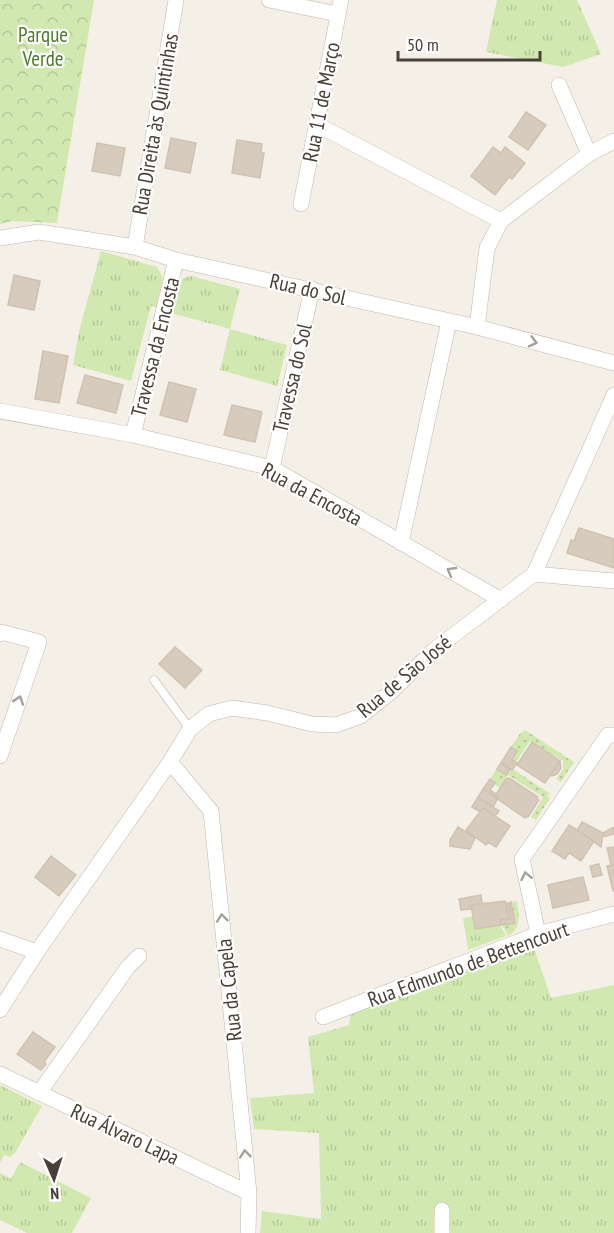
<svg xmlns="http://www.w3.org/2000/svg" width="614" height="1233" font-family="'PT Sans Narrow',sans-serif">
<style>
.grass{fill:url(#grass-tufts)}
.forest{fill:url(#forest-crowns)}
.garden{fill:url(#garden-dots)}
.building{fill:#d6cbbd;stroke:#d0c2b0;stroke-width:1.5}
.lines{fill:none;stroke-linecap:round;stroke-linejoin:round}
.service-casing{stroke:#c0b7aa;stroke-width:9}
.minor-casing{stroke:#c0b7aa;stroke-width:16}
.service{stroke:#fff;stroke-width:8}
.minor{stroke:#fff;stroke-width:15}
.oneway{stroke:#a3a09a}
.labels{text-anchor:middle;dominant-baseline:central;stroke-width:4.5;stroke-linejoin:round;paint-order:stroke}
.park-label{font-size:21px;fill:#4c7a29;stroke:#fff}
.street-label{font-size:21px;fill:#474036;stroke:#fff}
</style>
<defs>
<pattern id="grass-tufts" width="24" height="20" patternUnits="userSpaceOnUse" patternTransform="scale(1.5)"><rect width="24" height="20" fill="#d2e8b1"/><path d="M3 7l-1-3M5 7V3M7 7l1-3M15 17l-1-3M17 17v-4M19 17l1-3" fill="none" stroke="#b6c899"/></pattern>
<pattern id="forest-crowns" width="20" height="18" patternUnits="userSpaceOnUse" patternTransform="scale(1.5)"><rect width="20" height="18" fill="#d2e8b1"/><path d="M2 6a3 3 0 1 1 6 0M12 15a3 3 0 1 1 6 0" fill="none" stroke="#b6c899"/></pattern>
<pattern id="garden-dots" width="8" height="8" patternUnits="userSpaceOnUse" patternTransform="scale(1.5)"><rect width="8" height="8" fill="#d2e8b1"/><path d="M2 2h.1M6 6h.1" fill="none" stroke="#b6c899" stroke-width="1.8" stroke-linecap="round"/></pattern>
</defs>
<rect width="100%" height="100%" fill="#f4f0e8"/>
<path class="grass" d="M497 0H577L601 54 563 67 486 52Z
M101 251 157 267 163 278 156 307 151 306 131 381 73 365 79 331Z
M191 276 240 289 230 329 287 345 277 386 220 370 230 329 171 313 179 282 186 277Z
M473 916 475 929 500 925 506 936 468 950 463 918Z
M534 948 551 998 614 985V1233H260L262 1211 321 1219 319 1133 254 1129 250 1098 314 1093 308 1037 349 1025 351 1011Z
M0 1085 42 1106 15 1153 10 1157 4 1155 0 1163Z
M20 1162 91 1198 72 1233H27L0 1220V1173L11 1179Z"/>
<path class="forest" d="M0 0H94L57 223 12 221 0 224Z"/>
<path class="garden" d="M525 730 574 762 561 782 556 779 563 769V761L530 741 516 762 512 760 517 751 511 747 521 732 522 733Z
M497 769 506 775 510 769H513L552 795 548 794 547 796 550 798 536 820 531 817 543 797 508 775 499 788 490 779Z
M517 901C519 916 522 927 508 936L502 925 514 923 511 902Z"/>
<path class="building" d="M526 112 546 125 528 150 509 137Z
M171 138 196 143 190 173 165 168Z
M237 140 262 144 261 153H264L260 178 232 173Z
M97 143 125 148 120 176 92 171Z
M493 147 501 153 505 147 525 163 512 179 509 177 495 195 471 176Z
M14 275 40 281 34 310 8 305Z
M43 351 68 356 59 403 35 399Z
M85 375 123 385 116 413 77 403Z
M169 382 196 389 187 422 160 415Z
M232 405 262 412 255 442 224 435Z
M579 528 614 539V568L567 553 571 540 574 541Z
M175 647 202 670 185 688 159 664Z
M532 742 560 761 545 783 517 765Z
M511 747 517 751 512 760 517 763 512 770 501 763Z
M560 761 561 768 557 774 552 776 550 775Z
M501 763 510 769 506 775 497 769Z
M509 778 538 797 537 799 539 800 528 817 526 816 525 818 496 798 497 797 495 796 506 779Z
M490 779 495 783 490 790 496 794V797L483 789Z
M483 789 496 797 497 800 493 807 478 797Z
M478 797 499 811 495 816 483 808 480 812 472 807Z
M483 808 510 826 496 847 488 842 486 845 466 830Z
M582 822 603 833 601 847 577 830Z
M569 825 594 841 581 861 569 853 565 859 552 851Z
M458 827 475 838 470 849 450 846V840Z
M614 827V834L602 837 603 833Z
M614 847V891H613L607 866 611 865 607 848Z
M51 856 76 875 59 896 35 877Z
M599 864 602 875 593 877 590 866Z
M583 877 589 900 553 908 548 885Z
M481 895 482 904 471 905 472 909 461 910 459 899Z
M505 901 508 919 500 920 501 925 475 929 471 905Z
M511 902 515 923 501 925 500 920 511 919 509 903Z
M506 903H509L511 919H508Z
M33 1032 55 1047 44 1062 46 1064 41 1070 17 1054Z"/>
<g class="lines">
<g class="service-casing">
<path id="service" d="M154 680 190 729"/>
</g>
<g class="minor-casing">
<path id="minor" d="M269 0 337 14
M559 85 589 154
M316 124 501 221
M301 204 341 0
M0 238 39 232 135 247 176 260 477 327 614 363
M135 247 176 0
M477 327 487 248 501 221 589 154 614 141
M0 411 133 435 272 468 501 600
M133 435 176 260
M272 468 312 289
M401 543 449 321
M534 574 614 581
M0 634 1 632 39 642 0 756
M170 762 211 811 249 1193 248 1233
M538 934 522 859 608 735H614
M0 939 37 952
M0 1010 37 952 170 762 190 729 209 714 232 708 267 713 312 724 336 725 361 716 392 691 434 650 534 574 614 395
M323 1017 538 934 614 914
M0 1074 249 1193
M39 1093 128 967 139 956
M442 1233V1210"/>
</g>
<use href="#service" class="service"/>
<use href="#minor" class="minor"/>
</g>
<defs><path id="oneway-chevron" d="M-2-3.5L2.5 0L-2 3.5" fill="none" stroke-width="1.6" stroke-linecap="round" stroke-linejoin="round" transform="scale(1.5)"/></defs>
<g class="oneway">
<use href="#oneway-chevron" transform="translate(533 342) rotate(15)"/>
<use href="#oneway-chevron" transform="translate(451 571) rotate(-150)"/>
<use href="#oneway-chevron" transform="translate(19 700) rotate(-71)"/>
<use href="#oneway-chevron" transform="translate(526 876) rotate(-102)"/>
<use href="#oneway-chevron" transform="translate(222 918) rotate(-96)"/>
<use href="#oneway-chevron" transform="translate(245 1154) rotate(-96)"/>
</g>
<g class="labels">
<g class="park-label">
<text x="43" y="34">Parque<tspan x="43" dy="24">Verde</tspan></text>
</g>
<g class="street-label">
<text transform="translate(321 102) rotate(-79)">Rua 11 de Março</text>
<text transform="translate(155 124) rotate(-80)">Rua Direita às Quintinhas</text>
<text transform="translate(308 289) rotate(13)">Rua do Sol</text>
<text transform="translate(155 347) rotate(-76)">Travessa da Encosta</text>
<text transform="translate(292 378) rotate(-77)">Travessa do Sol</text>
<text transform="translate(312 494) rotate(28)">Rua da Encosta</text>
<text transform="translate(404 676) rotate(-40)">Rua de São José</text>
<text transform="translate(468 964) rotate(-20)">Rua Edmundo de Bettencourt</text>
<text transform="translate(229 990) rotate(-96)">Rua da Capela</text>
<text transform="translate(125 1134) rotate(25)">Rua Álvaro Lapa</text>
</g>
</g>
<g transform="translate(54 1179) rotate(177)" stroke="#ffffff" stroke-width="4.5" paint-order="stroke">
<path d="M0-4.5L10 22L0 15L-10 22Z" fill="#474036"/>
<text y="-9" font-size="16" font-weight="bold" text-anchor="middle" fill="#474036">N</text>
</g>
<path d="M398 51v9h142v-9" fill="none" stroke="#474036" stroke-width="3"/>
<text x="407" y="51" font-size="18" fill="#474036" stroke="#ffffff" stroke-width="4.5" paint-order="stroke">50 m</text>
</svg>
